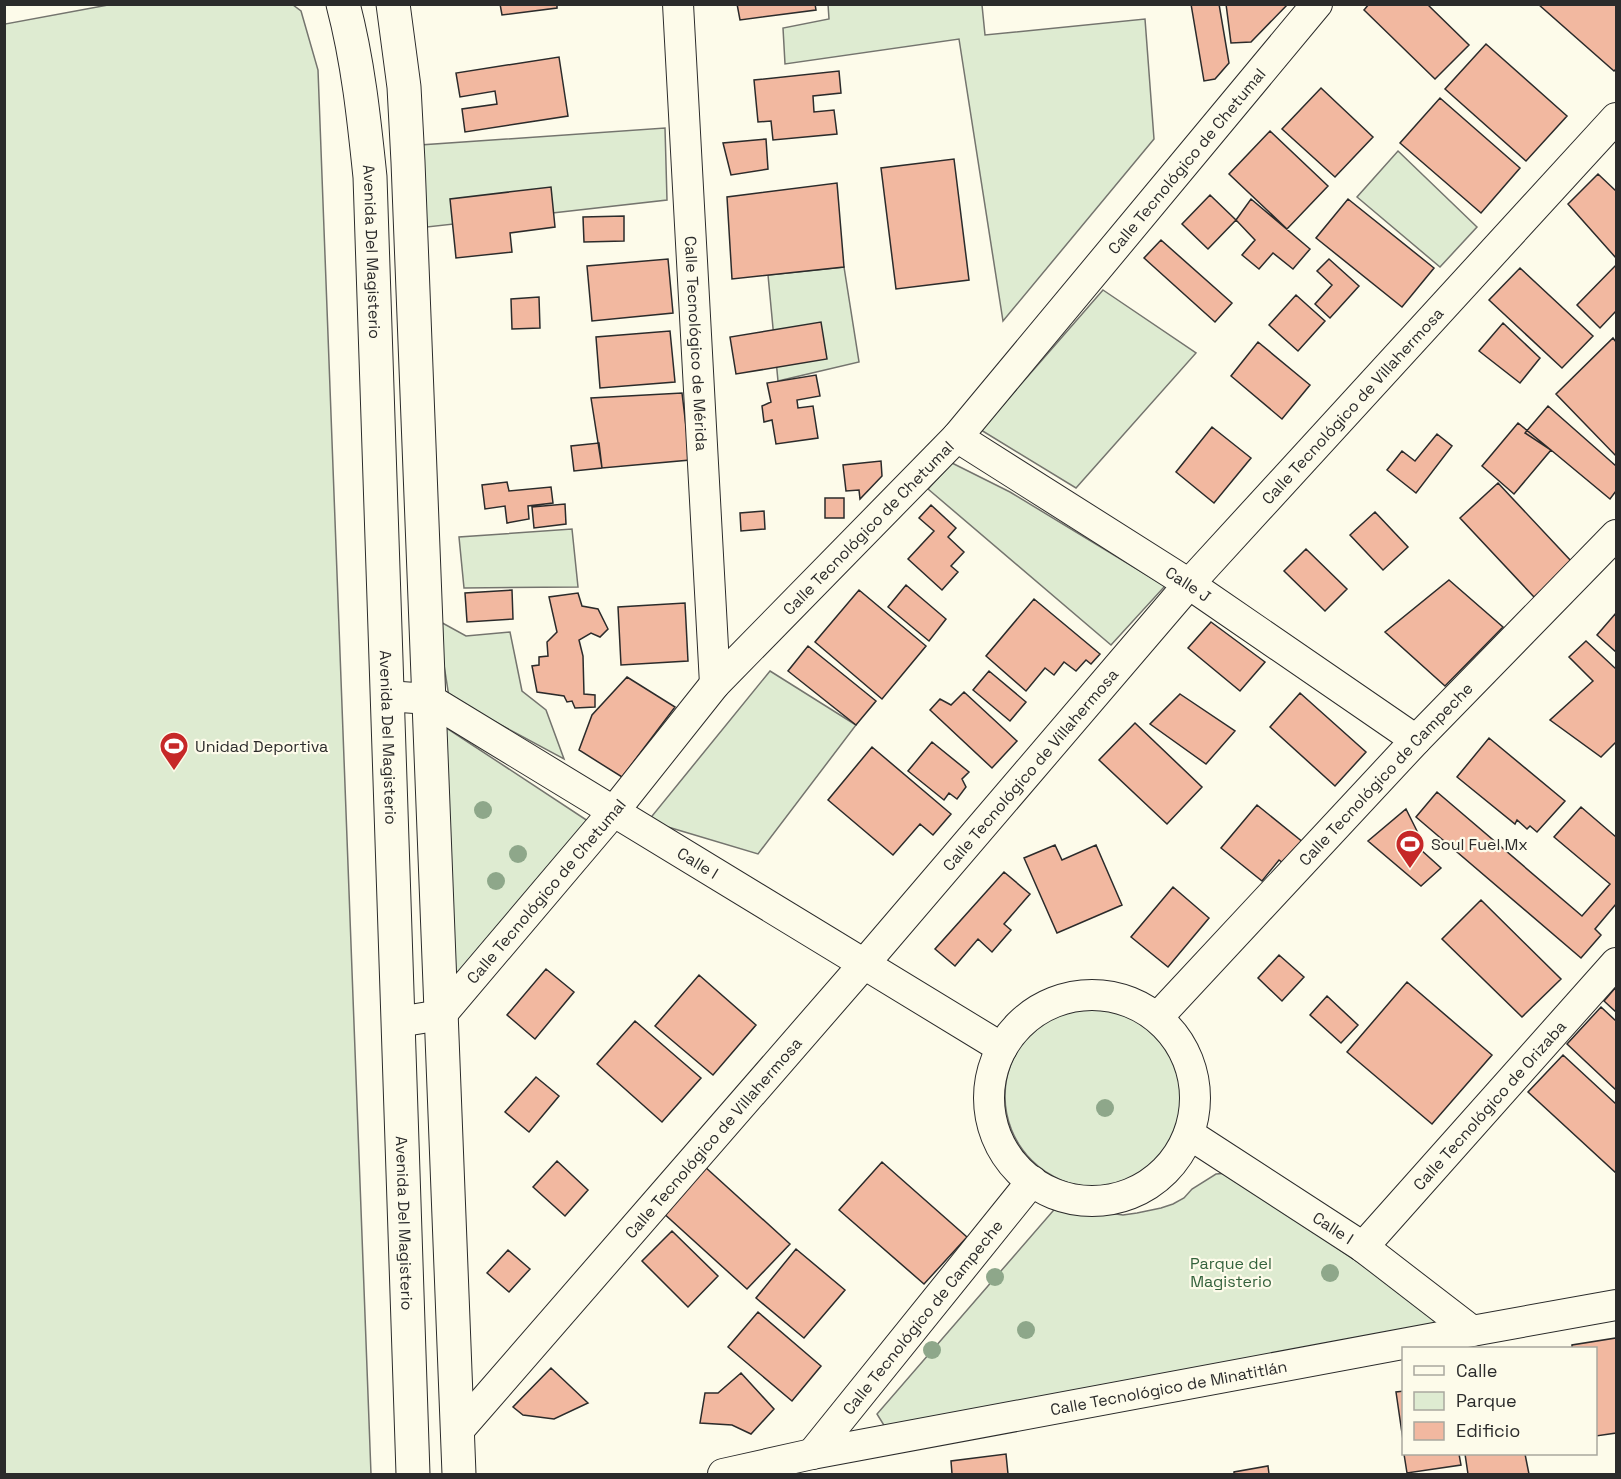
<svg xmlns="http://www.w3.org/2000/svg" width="1621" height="1479" font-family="'Space Grotesk',sans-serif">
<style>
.green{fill:#deebd1;stroke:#74746e;stroke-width:1.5}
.building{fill:#f2b8a0;stroke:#2b2b2b;stroke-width:1.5}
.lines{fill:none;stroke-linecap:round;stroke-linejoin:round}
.street-casing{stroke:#2b2b2b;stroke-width:32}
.secondary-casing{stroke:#2b2b2b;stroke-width:35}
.street{stroke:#fdfbea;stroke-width:30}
.secondary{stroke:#fdfbea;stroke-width:33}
.tree{fill:#8ea78a}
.labels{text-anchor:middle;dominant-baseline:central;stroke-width:4.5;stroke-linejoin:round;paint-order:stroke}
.street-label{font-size:16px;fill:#2b2b2b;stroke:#fdfbea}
.poi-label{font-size:16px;fill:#2b2b2b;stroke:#fdfbea;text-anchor:start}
.park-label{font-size:16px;fill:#34623c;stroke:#fdfbea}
</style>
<rect width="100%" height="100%" fill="#fdfbea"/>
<path class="green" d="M828 4 982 5 985 35 1145 19 1154 139 1003 321 959 39 785 64 783 28 829 19Z
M108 5H293L301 11 318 70 371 1474H5V24Z
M665 128 667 200 427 227 420 145Z
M1398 151 1477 227 1440 267 1357 197Z
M844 267 859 362 778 381 768 275Z
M1103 290 1196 353 1076 488 981 430Z
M952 463 1010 492 1165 586 1111 645 928 489Z
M572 529 578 587 464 588 459 537Z
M437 620 466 636 510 632 522 691 546 710 564 759 449 697Z
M770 671 856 725 758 854 648 821Z
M445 727 594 825 455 990Z
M1005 1096a91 91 0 1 1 182 0a91 91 0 1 1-182 0Z
M1228 1173 1445 1322 885 1427 877 1414 1059 1204 1094 1211 1123 1215 1137 1213 1161 1208 1173 1204 1184 1198 1192 1189 1216 1174Z"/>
<path class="building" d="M500 4H557V8L502 15Z
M737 4H815L816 10 740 20Z
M1191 4H1219L1229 63 1215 79 1204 81Z
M1226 4H1288L1251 42 1231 43Z
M1369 4H1427L1469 45 1435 79 1364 10Z
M1538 4H1616V69L1614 71Z
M1486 44 1567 116 1526 161 1445 89Z
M559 57 568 116 465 132 462 109 497 104 495 91 460 97 456 73Z
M839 71 841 93 813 96 814 112 834 110 837 134 773 140 771 121 758 122 754 80Z
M1321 88 1373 137 1335 177 1282 129Z
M1440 98 1520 168 1481 213 1400 143Z
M1270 131 1328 186 1287 229 1229 174Z
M766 139 768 169 731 175 723 143Z
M954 159 969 280 896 289 881 168Z
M1598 174 1616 191V258L1568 204Z
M837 183 844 267 732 279 727 197Z
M551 187 555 227 510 233 512 252 456 258 450 199Z
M1210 195 1236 220 1208 249 1182 224Z
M1251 199 1310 249 1293 269 1273 253 1259 269 1242 255 1255 240 1236 220Z
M1348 199 1434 268 1402 307 1316 238Z
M624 216V241L584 242 583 217Z
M1161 240 1232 303 1215 322 1144 258Z
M668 259 673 313 592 321 587 266Z
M1329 259 1359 286 1330 318 1315 304 1332 285 1317 271Z
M1616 265V311L1600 328 1577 305Z
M1520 268 1593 336 1562 368 1489 300Z
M1296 295 1325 321 1298 351 1269 325Z
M539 297 540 328 512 329 511 299Z
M821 322 827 359 736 374 730 337Z
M1503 323 1540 358 1520 383 1479 351Z
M670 331 675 382 600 388 596 337Z
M1613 338 1616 342V456L1556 394Z
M1258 342 1310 385 1282 419 1231 376Z
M816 375 820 396 797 400 798 408 813 406 818 438 776 444 772 420 764 422 762 406 771 402 767 383Z
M682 393 690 460 602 468 591 398Z
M1548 406 1616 466V491L1610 499 1551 450 1525 433Z
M1518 423 1551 450 1514 494 1482 466Z
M1212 427 1251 458 1214 503 1176 472Z
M1437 434 1452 446 1416 493 1387 470 1402 451 1415 461Z
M599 443 602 468 574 471 571 446Z
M881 461 882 476 860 499 859 490 846 491 843 465Z
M507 482 509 491 551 487 553 503 528 506 529 519 507 523 505 506 485 509 482 485Z
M1498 483 1572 562 1534 597 1460 518Z
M825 498H844V518H825Z
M565 504 566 524 534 528 532 507Z
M931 505 956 528 948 537 964 552 951 566 958 572 942 590 908 559 934 531 919 518Z
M764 511 765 529 741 531 740 513Z
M1375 512 1408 547 1383 570 1350 535Z
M1306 549 1347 589 1325 611 1284 571Z
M1449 580 1503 627 1445 686 1385 632Z
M906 585 946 619 929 641 888 607Z
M512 590 513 619 467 622 465 593Z
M859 590 926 646 882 699 815 642Z
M578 593 582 606 598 609 608 629 600 637 591 633 579 640 583 656 584 694 595 695V707L575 708 572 701 567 702 564 696 537 692 532 666 539 665V657L548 656 547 642 557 632 549 597Z
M1034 599 1100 654 1091 664 1086 660 1076 671 1064 662 1054 675 1045 668 1026 691 986 656Z
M685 603 688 661 621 665 618 607Z
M1616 613V652L1597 635Z
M1211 622 1265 662 1240 691 1188 648Z
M1586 641 1616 669V742L1601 757 1550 720 1593 681 1569 657Z
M808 646 876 701 856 725 788 671Z
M989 671 1026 702 1010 721 973 690Z
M627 677 675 707 622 777 579 750 592 715Z
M964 692 1017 741 992 768 930 710 940 699 951 705Z
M1300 693 1366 752 1335 786 1270 727Z
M1180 694 1235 731 1206 764 1150 724Z
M1135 723 1202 787 1167 824 1099 760Z
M1489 738 1565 801 1537 832 1530 826 1527 829 1517 820 1515 824 1457 777Z
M932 742 969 772 962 779 966 787 957 799 949 793 944 800 908 771Z
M872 747 951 814 933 835 920 824 893 855 828 800Z
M1437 792 1582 916 1610 884 1554 837 1581 807 1616 837V904L1595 929 1601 935 1581 958 1416 817Z
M1257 805 1309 847 1291 869 1279 860 1262 881 1221 848Z
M1406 809 1418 833 1410 840 1441 868 1421 886 1368 841Z
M1055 845 1062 860 1096 845 1122 905 1057 933 1024 858Z
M1004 872 1030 894 1004 924 1011 930 992 952 978 939 955 966 935 949Z
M1173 887 1209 918 1168 967 1131 937Z
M1481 900 1561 979 1522 1017 1442 939Z
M1279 955 1304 977 1282 1001 1258 978Z
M546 969 574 992 535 1039 507 1015Z
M699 975 756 1025 713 1075 655 1026Z
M1407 982 1492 1055 1432 1124 1347 1052Z
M1616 987V1012L1604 1001Z
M1327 996 1358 1025 1341 1043 1310 1015Z
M1601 1007 1616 1021V1090L1567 1044Z
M635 1021 701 1078 662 1122 597 1064Z
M1563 1055 1616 1104V1173L1528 1092Z
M536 1077 559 1096 529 1132 505 1112Z
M557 1161 588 1190 565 1216 533 1187Z
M882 1162 967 1237 924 1284 839 1210Z
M704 1166 790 1244 747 1289 661 1211Z
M672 1231 718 1276 688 1307 642 1261Z
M796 1249 845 1290 804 1338 756 1298Z
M508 1250 530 1269 509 1292 487 1273Z
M758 1312 821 1366 792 1401 728 1347Z
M1616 1338V1433L1596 1436V1348H1572V1345Z
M551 1368 588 1403 554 1419 523 1415 513 1407Z
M741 1373 774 1409 751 1434 732 1425 700 1423 705 1393H718Z
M1404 1391V1447L1396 1392Z
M1006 1454 1008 1474H952L951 1461Z
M1404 1454H1459L1461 1465 1407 1473Z
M1465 1454H1525L1529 1474H1468Z
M1268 1466 1269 1474H1234V1472Z"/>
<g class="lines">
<g class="street-casing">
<g id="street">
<path id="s1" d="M678 4 715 684"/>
<path id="s2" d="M957 437 1189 584 1416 740"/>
<path id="s3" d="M387 696 429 699 1002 1048"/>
<circle cx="1092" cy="1098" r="103"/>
<path id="s4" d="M1158 1017 1416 740 1616 535"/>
<path id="s5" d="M398 1022 441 1015 614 811 715 684 957 437 1317 4"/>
<path id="s6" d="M1189 1134 1363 1247 1472 1331"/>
<path id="s7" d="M1363 1247 1616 963"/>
<path id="s8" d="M457 1432 864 964 1189 584 1616 118"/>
<path id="s9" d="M812 1454 1032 1181"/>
<path id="s10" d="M723 1474 812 1454 1472 1331 1616 1305"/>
</g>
</g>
<g class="secondary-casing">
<g id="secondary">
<path id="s11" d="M343 4C358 61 364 119 370 177L413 1474"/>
<path d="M393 4 404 87 408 162 459 1474"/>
</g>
</g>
<use href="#street" class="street"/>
<use href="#secondary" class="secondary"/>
</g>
<g class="tree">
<circle cx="483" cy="810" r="9"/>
<circle cx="518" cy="854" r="9"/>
<circle cx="496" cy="881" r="9"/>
<circle cx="1105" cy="1108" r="9"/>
<circle cx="1330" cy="1273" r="9"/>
<circle cx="995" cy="1277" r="9"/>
<circle cx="1026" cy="1330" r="9"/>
<circle cx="932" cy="1350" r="9"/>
</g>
<defs>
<g id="stadium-pin" transform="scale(1.5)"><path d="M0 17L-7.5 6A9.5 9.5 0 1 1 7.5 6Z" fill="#c62828" stroke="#fdfbea"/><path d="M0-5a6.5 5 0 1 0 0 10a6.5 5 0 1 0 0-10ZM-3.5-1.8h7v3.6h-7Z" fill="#fff"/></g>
</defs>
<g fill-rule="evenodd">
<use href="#stadium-pin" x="174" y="746"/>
<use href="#stadium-pin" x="1410" y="844"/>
</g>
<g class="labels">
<g class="street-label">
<text stroke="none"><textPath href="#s5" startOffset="1178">Calle Tecnológico de Chetumal</textPath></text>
<text stroke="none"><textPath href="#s11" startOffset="250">Avenida Del Magisterio</textPath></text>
<text stroke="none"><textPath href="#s1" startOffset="340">Calle Tecnológico de Mérida</textPath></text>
<text stroke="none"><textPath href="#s8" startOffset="1362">Calle Tecnológico de Villahermosa</textPath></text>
<text stroke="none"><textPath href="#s5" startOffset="692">Calle Tecnológico de Chetumal</textPath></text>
<text stroke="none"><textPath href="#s2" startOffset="274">Calle J</textPath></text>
<text stroke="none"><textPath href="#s11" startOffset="736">Avenida Del Magisterio</textPath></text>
<text stroke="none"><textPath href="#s8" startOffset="876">Calle Tecnológico de Villahermosa</textPath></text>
<text stroke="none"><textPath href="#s4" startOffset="333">Calle Tecnológico de Campeche</textPath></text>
<text stroke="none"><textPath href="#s3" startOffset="357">Calle I</textPath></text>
<text stroke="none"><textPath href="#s5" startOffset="206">Calle Tecnológico de Chetumal</textPath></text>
<text stroke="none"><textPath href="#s7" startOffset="190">Calle Tecnológico de Orizaba</textPath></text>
<text stroke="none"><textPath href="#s8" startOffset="390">Calle Tecnológico de Villahermosa</textPath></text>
<text stroke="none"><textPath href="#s11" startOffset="1222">Avenida Del Magisterio</textPath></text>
<text stroke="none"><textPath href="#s6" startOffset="172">Calle I</textPath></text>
<text stroke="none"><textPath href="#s9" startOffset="176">Calle Tecnológico de Campeche</textPath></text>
<text stroke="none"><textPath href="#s10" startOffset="454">Calle Tecnológico de Minatitlán</textPath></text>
</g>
<g class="poi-label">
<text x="195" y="746">Unidad Deportiva</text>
<text x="1431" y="844">Soul Fuel Mx</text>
</g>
<g class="park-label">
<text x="1231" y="1263">Parque del<tspan x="1231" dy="18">Magisterio</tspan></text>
</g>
</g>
<rect width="1621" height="1479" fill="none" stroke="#2b2b2b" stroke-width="12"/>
<rect x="1402" y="1347" width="195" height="108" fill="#fdfbea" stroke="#a9a89e" stroke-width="1.5"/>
<rect x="1414" y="1366" width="30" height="9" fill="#fdfbea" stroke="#a9a89e" stroke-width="1.5"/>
<text x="1456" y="1377" font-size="18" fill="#2b2b2b">Calle</text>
<rect x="1414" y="1392" width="30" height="18" fill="#deebd1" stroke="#a9a89e" stroke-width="1.5"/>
<text x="1456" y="1407" font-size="18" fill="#2b2b2b">Parque</text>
<rect x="1414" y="1422" width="30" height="18" fill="#f2b8a0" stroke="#a9a89e" stroke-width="1.5"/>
<text x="1456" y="1437" font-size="18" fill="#2b2b2b">Edificio</text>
</svg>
